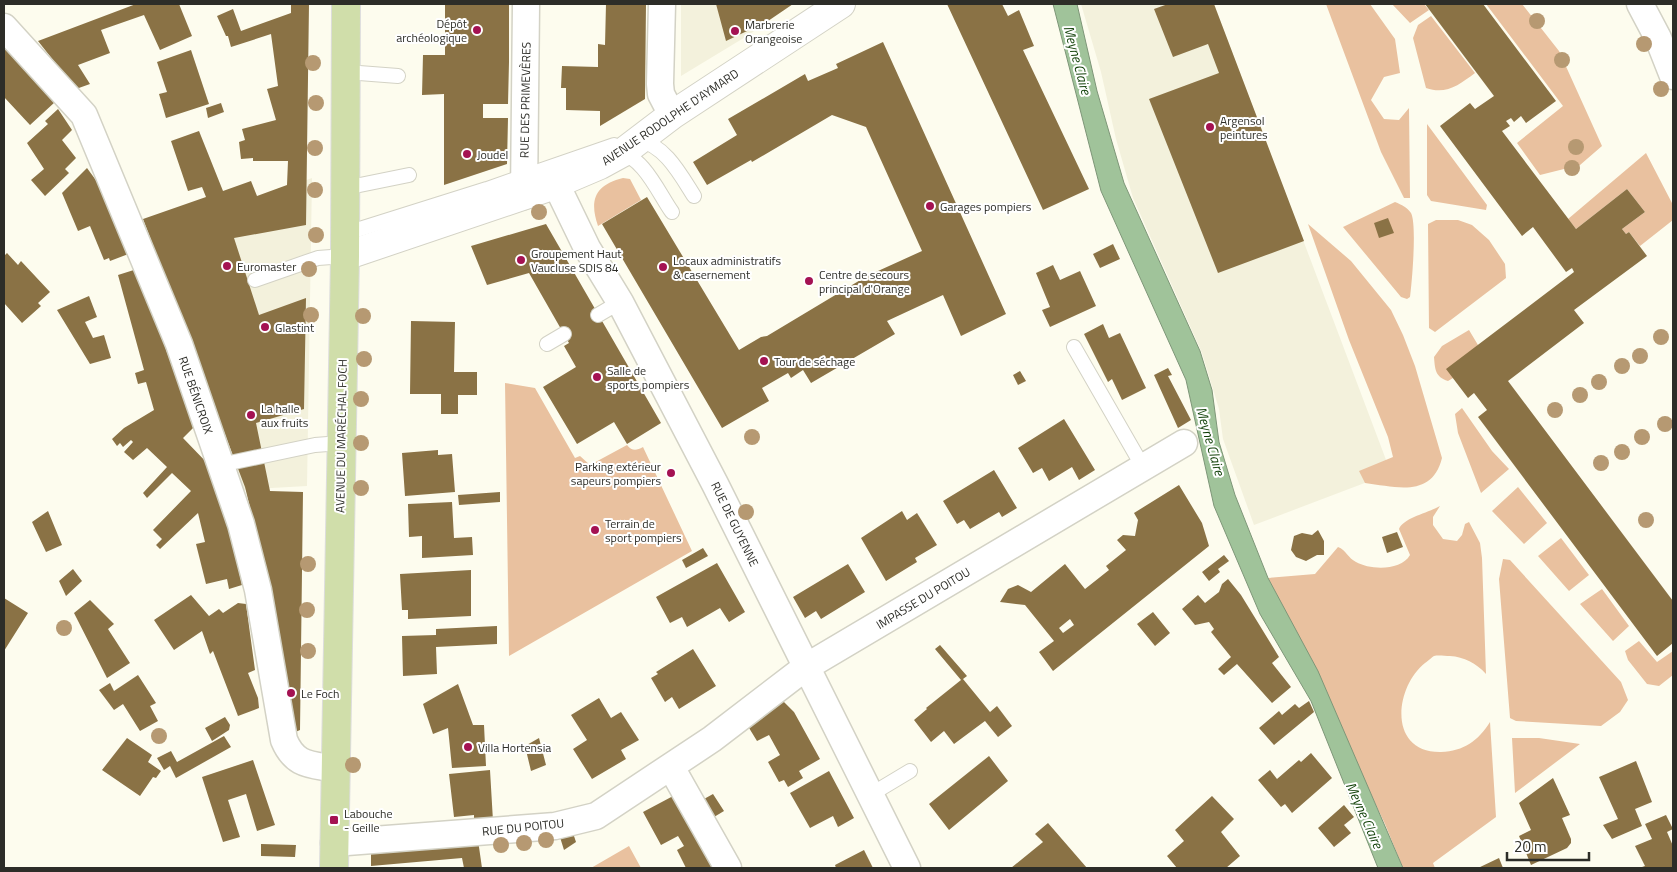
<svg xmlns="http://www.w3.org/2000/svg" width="1677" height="872" font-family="'Titillium Web',sans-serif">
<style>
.built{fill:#f3f1dc}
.green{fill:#e9c19f}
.water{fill:#a0c39a;stroke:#7e9678}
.building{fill:#8a7245;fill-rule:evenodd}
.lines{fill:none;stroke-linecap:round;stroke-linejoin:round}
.lane-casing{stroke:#d3d2c5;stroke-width:16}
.street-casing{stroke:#d3d2c5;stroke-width:29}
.secondary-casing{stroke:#d3d2c5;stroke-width:30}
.primary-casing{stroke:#ddd;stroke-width:30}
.lane{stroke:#fff;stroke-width:14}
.street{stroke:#fff;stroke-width:26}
.secondary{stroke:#fff;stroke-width:28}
.primary{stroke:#d0deaa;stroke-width:28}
.tree{fill:#b69972}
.poi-dot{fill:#a41252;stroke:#fff;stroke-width:2}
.labels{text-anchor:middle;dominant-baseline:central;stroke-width:4;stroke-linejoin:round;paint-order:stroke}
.poi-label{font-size:12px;fill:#2d2d28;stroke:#fff;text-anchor:start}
.street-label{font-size:12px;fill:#2d2d28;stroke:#fff}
.water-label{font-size:14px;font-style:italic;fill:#0f3f06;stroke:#fff}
</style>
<rect width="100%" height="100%" fill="#fdfcee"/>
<path class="built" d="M681 4H793L747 36 681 76Z
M1081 4H1214L1391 473 1254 525 1223 439 1219 409 1202 353 1133 198 1116 139 1101 72Z
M312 178 307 486 238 490 144 238Z"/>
<path class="green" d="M1326 4H1370L1395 39 1400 73 1384 77 1371 100 1384 119 1399 120 1409 108 1410 198H1404L1381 152Z
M1392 4H1424L1429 10 1410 23Z
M1486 4H1522L1559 51 1602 146 1580 165 1540 175 1517 143 1563 106Z
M1431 16 1475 73C1459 85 1446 95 1426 88L1413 38 1418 25Z
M1427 124 1487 205 1486 210 1431 201 1427 195Z
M1646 153 1673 205V220L1640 246 1629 232 1626 234 1622 229 1645 212 1627 189 1576 229 1568 219Z
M623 178 630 179 641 200 598 226C589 200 595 185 623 178Z
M1395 202C1402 205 1407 207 1411 213 1417 224 1412 282 1410 297L1407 299 1401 297 1343 227Z
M1436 220H1458L1472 225 1489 240 1505 264 1506 278 1435 332 1429 328 1428 224Z
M1308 224 1351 261 1391 310 1403 335 1415 366 1442 458C1432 498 1397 487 1365 483L1359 471 1393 457 1388 437 1349 340Z
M1469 330 1478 345 1453 378 1448 381C1435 377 1435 369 1434 357L1442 346Z
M505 383 535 388 575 458 580 456 590 465 627 445C632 451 636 451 643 447L692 551 509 656Z
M1462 408 1492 451 1509 469 1481 493 1458 433 1455 414Z
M1518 487 1547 523 1524 544 1492 511Z
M1440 506 1433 517V525L1443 539 1457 541 1462 535 1465 524 1469 522 1480 543 1482 558 1486 674C1476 663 1464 657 1450 656 1445 656 1438 655 1434 656 1432 657 1428 661 1425 663 1394 688 1388 753 1441 752 1464 751 1478 741 1490 722L1496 817 1433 863 1435 868H1403L1385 824 1268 578 1315 574 1338 547C1346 550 1348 558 1356 562 1370 570 1401 571 1410 555L1399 529C1403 518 1428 513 1440 506Z
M1561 538 1589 575 1569 591 1538 556Z
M1503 559 1510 560 1621 682 1628 700 1620 712 1601 726 1516 721 1510 718 1499 579Z
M1602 589 1629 626 1613 641 1580 604Z
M1639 641 1657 662 1673 651V675L1659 686 1647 684 1628 660 1625 651Z
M1512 738H1539L1580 744 1515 793Z
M629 846 641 868H591Z"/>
<path class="water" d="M1053 4H1077L1097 91 1124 183 1200 351 1212 390 1219 442 1235 495 1268 578 1318 671 1403 868H1378L1311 701 1260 614 1214 506 1186 380 1101 191Z"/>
<path class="building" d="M136 4H179L192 36 160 50 144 15 101 30 110 53 78 65 90 84 76 89 38 41Z
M291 4H309L306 225 234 238 259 315 306 298 304 409 256 423 270 491 303 492 300 730 293 733 264 564 245 487 143 219 206 197 202 187 188 191 171 141 199 131 223 191 251 181 257 196 287 185 288 161H253V158L241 159 239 142 245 140 242 129 276 120 267 89 278 86 271 34 231 47 228 36H226L217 16 233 9 241 31 291 13Z
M445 4H509V62L508 104H483V118H508L507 164 444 185V94L422 95 423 55H445Z
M606 4H646L645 99 600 126V111L566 110V88H561L562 66 598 67V44L605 45Z
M716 4H793L768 21 726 41Z
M947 4H1002L1008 16 1019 10 1034 46 1023 50 1089 189 1043 210Z
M1168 4H1214L1304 241 1218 273 1149 99 1219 73 1208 44 1173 57 1154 9Z
M1425 4H1483L1556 101 1526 123 1521 116 1514 122 1511 118 1506 121 1510 126 1502 131 1576 229 1627 189 1645 212 1622 229 1626 234 1629 232 1647 256 1574 310 1584 323 1508 381 1673 601V643L1657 656 1478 417 1487 410 1474 393 1468 398 1446 369 1574 272 1572 268 1566 272 1533 227 1522 236 1440 126 1470 103 1475 109 1494 96Z
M883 42 1006 314 961 336 943 295 887 321 895 334 811 383 803 370 791 378 788 373 762 388 769 401 722 428 602 224 647 197 739 350 761 337 767 336 867 276 922 251 866 127 832 115 752 162 751 160 707 185 693 162 737 135 728 119 805 74 808 81 838 68 836 64Z
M4 44 55 102 30 125 4 97Z
M191 50 209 104 166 118 159 94 167 92 157 62Z
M221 103 224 112 208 118 206 108Z
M58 109 72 130 62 140 76 158 65 169 69 173 45 196 31 180 44 169 27 143 48 124 45 121Z
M87 168 106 194 131 253 110 261 109 258 104 260 90 226 78 231 62 193Z
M1388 218 1394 233 1379 238 1374 223Z
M546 224 661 423 627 444 614 422 577 444 543 387 576 367 564 346 569 343 529 273 487 285 471 246Z
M1113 244 1120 259 1100 268 1093 254Z
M7 253 18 265 21 261 50 292 38 303 41 306 22 323 4 303V256Z
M1053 265 1060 280 1080 271 1096 306 1050 327 1042 310 1050 307 1036 273Z
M137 269 194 427 183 438 210 466 231 536 242 585 229 589 227 579 206 584 196 544 205 542 198 513 160 549 156 545 162 539 153 530 191 491 172 473 147 498 143 493 167 467 147 448 133 460 124 452 133 442 131 440 123 447 120 443 117 446 112 439 124 428 154 410 146 382 138 384 135 373 144 370 118 275Z
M89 296 97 317 85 322 93 338 104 335 111 358 90 364 57 310Z
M411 321 455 322 454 372H477V395H458V414H441V394H410Z
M1103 324 1109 338 1120 333 1146 388 1122 400 1112 379 1108 382 1084 334Z
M1168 368 1172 375 1168 376 1191 420 1178 428 1154 375Z
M1020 371 1026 381 1018 385 1013 375Z
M1064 419 1095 470 1079 480 1072 467 1049 481 1042 468 1033 473 1018 448Z
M438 450V455L452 454 455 492 405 496 402 453Z
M994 470 1017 508 1002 517 999 512 970 529 964 520 957 524 943 501Z
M1179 485 1202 523 1209 546 1053 671 1039 652 1054 641 1025 605 1000 602 1008 589 1018 585 1031 592 1065 564 1085 589 1109 570 1106 566 1126 550 1117 540 1123 535 1135 536 1138 520 1134 513ZM1070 619 1074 625 1063 633 1059 628Z
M500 492V502L459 505 458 495Z
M452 502 454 538 472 537 473 555 422 558V536L409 537 408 504Z
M48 511 62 545 46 552 32 522Z
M902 511 907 520 917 513 937 545 915 558 917 562 886 581 861 538Z
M1318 530 1324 541V555H1317L1306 561 1296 557 1291 550 1294 536 1302 533 1312 535Z
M1397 532 1403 547 1387 553 1382 537Z
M703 548 708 556 686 568 682 560Z
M1224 555 1229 561 1218 569 1220 572 1209 581 1202 572Z
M717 563 745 612 729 622 720 608 687 627 682 617 670 623 656 597Z
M848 564 865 592 821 619 816 611 805 618 793 597Z
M73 569 82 581 66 596 59 581Z
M471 570V616L408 619V610H402L400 574Z
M1228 579 1241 595 1279 657 1272 663 1291 687 1272 703 1237 664 1224 675 1218 669 1231 657 1211 632 1214 629 1209 622 1195 625 1182 609 1198 595 1205 603 1219 592 1222 584Z
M191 595 209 616 219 609 223 613 238 603 246 604 255 670 248 673 258 698 259 708 238 716 213 651 210 654 202 631 174 650 154 620Z
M4 598 28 613 4 651Z
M90 600 114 624 108 629 130 663 107 678 74 613Z
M1153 612 1170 633 1155 646 1137 624Z
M497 626V644L436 647 437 674 403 676 402 636 436 635V629Z
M940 645 967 676 963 679 990 712 997 706 1012 726 998 737 985 721 954 744 944 731 931 742 914 720 927 709 926 708 961 680 935 649Z
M693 649 716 686 679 709 672 697 665 702 651 678 658 674 656 672Z
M138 675 156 703 150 706 158 721 140 731 123 704 114 710 99 690 110 683 114 691Z
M458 684 473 725H484L486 766 452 768 448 728 433 734 423 704Z
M599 698 611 718 621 712 639 740 621 750 626 759 592 779 573 749 587 740 571 715Z
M781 699 794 712 820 759 799 771 803 778 788 787 784 780 779 782 768 762 780 755 769 735 757 741 746 723Z
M1309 701 1314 712 1274 745 1259 728 1279 711 1282 715 1295 704 1299 708Z
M225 717 230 725 229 730 212 741 205 728Z
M224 736 231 747 176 778 170 766 164 770 157 758 171 751 177 762Z
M127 738 152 755 148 762 161 771 156 778 153 777 140 796 102 770Z
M539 738 546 765 531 771 525 746Z
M1311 753 1332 778 1292 813 1285 804 1281 807 1258 780 1270 770 1277 779 1299 760 1301 762Z
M989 756 1008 781 949 830 929 804Z
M253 760 275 825 257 831 246 794 228 800 240 837 223 842 202 777Z
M1636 761 1652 802 1635 809 1642 826 1612 839 1603 825 1618 819 1599 777Z
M490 770 493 821 474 823V815L454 817 449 774Z
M829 771 854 818 838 827 833 816 810 828 790 793Z
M1553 778 1570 815 1562 818 1571 839V843L1567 848 1531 865 1519 836 1531 830 1519 803Z
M713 794 724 811 714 817 704 799Z
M675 795 715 868H686L677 850 684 846 678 836 661 845 643 812Z
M1212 796 1234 819 1221 832 1240 856 1226 868H1177L1167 856 1184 841 1175 830Z
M1344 805 1354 817 1344 825 1351 833 1334 847 1318 828Z
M1666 815 1673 829 1667 832 1673 846V868H1639L1645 866 1635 846 1652 839 1645 824Z
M1048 823 1087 868H1011L1043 842 1035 834Z
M573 833 576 842 564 850 559 834Z
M478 840 482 868H464L462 858 371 866V848Z
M261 844 296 845 295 857 261 856Z
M864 850 873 868H836L835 865Z
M1499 858 1503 868H1478Z"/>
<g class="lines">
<g class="lane-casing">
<path id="lane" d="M346 72 398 76
M638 140C665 145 680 174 694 196
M618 153C643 155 659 194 672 212
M345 188 409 175
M344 234 487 189 614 145
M255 280 318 258 345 256
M598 315 620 302
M547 344 564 334
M1074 347 1143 467
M220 465 315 445 341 443
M870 795 910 771"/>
</g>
<g class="street-casing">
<path id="street" d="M662 4 660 84 661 94 672 115
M1640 4 1658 38 1673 76
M4 27 84 115 179 344 241 524 258 590 284 740C295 766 310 764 335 769
M556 184 587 248 620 302 715 484 907 868
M524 196 526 4
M671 767 728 868
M334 843 555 826 596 816 712 739 806 667 1184 443"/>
</g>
<g class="secondary-casing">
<path id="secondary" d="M345 256 546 188 600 165 622 153 672 115 841 4"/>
</g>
<g class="primary-casing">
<path id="primary" d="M334 868 345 256 346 4"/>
</g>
<use href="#lane" class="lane"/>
<use href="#street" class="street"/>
<use href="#secondary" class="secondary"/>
<use href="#primary" class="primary"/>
</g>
<g class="tree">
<circle cx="1537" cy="21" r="8"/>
<circle cx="1644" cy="44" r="8"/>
<circle cx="1562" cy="60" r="8"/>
<circle cx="313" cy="63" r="8"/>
<circle cx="1661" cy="89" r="8"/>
<circle cx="316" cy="103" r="8"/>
<circle cx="1576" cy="147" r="8"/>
<circle cx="315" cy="148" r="8"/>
<circle cx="1572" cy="168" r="8"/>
<circle cx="315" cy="190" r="8"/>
<circle cx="539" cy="212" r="8"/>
<circle cx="316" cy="235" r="8"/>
<circle cx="309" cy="269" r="8"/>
<circle cx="311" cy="315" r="8"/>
<circle cx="363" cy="316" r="8"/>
<circle cx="1661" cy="337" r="8"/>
<circle cx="1640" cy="356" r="8"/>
<circle cx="364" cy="359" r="8"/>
<circle cx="1622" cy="366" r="8"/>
<circle cx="1599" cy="382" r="8"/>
<circle cx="1580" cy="395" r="8"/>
<circle cx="361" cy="399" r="8"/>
<circle cx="1555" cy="410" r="8"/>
<circle cx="1665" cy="424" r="8"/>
<circle cx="752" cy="437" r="8"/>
<circle cx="1642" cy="437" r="8"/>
<circle cx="361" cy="443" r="8"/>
<circle cx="1622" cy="452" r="8"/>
<circle cx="1601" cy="463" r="8"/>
<circle cx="361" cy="488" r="8"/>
<circle cx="746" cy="512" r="8"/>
<circle cx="1646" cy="520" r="8"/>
<circle cx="308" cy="564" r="8"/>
<circle cx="307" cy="610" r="8"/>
<circle cx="64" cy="628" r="8"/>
<circle cx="308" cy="651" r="8"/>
<circle cx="159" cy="736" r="8"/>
<circle cx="353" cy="765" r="8"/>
<circle cx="546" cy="840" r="8"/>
<circle cx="524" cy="843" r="8"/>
<circle cx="501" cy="845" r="8"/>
</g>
<g class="poi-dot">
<circle cx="477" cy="30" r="5"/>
<circle cx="735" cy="31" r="5"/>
<circle cx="1210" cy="127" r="5"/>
<circle cx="467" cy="154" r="5"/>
<circle cx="930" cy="206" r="5"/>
<circle cx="521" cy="260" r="5"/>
<circle cx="227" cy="266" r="5"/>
<circle cx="663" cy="267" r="5"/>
<circle cx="809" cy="281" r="5"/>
<circle cx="265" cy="327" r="5"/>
<circle cx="764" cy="361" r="5"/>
<circle cx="597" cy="377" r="5"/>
<circle cx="251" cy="415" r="5"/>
<circle cx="671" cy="473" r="5"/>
<circle cx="595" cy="530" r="5"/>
<circle cx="291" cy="693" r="5"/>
<circle cx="468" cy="747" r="5"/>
<rect x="329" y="815" width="10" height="10" rx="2.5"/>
</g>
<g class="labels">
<g class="poi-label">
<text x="467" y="23" text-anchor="end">Dépôt<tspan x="467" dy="14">archéologique</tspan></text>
<text x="745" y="24">Marbrerie<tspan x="745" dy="14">Orangeoise</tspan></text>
<text x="1220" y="120">Argensol<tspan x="1220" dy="14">peintures</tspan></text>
<text x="477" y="154">Joudel</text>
<text x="940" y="206">Garages pompiers</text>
<text x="531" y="253">Groupement Haut<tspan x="531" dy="14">Vaucluse SDIS 84</tspan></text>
<text x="673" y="260">Locaux administratifs<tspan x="673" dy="14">&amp; casernement</tspan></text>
<text x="237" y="266">Euromaster</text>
<text x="819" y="274">Centre de secours<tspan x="819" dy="14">principal d'Orange</tspan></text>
<text x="275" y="327">Glastint</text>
<text x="774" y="361">Tour de séchage</text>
<text x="607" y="370">Salle de<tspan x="607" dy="14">sports pompiers</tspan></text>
<text x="261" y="408">La halle<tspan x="261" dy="14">aux fruits</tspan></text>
<text x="661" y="466" text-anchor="end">Parking extérieur<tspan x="661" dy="14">sapeurs pompiers</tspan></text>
<text x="605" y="523">Terrain de<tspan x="605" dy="14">sport pompiers</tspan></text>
<text x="301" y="693">Le Foch</text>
<text x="478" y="747">Villa Hortensia</text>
<text x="344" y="813">Labouche<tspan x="344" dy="14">- Geille</tspan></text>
</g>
<g class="street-label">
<text transform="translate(525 100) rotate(-89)">RUE DES PRIMEVÈRES</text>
<text transform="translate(670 117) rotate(-34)">AVENUE RODOLPHE D'AYMARD</text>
<text transform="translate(196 395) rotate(71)">RUE BÉNICROIX</text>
<text transform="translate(341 436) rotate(-89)">AVENUE DU MARÉCHAL FOCH</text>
<text transform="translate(735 524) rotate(64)">RUE DE GUYENNE</text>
<text transform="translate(923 598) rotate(-31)">IMPASSE DU POITOU</text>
<text transform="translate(523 827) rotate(-6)">RUE DU POITOU</text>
</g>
<g class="water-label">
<text transform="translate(1078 60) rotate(75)">Meyne Claire</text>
<text transform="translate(1211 441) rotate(74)">Meyne Claire</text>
<text transform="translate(1365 815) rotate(66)">Meyne Claire</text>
</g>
</g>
<rect width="1677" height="872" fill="none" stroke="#2d2d28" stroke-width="10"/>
<path d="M1507 852v8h82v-8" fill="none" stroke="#2d2d28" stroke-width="2.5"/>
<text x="1514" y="852" font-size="15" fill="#2d2d28" stroke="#ffffff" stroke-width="4" paint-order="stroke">20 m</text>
</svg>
